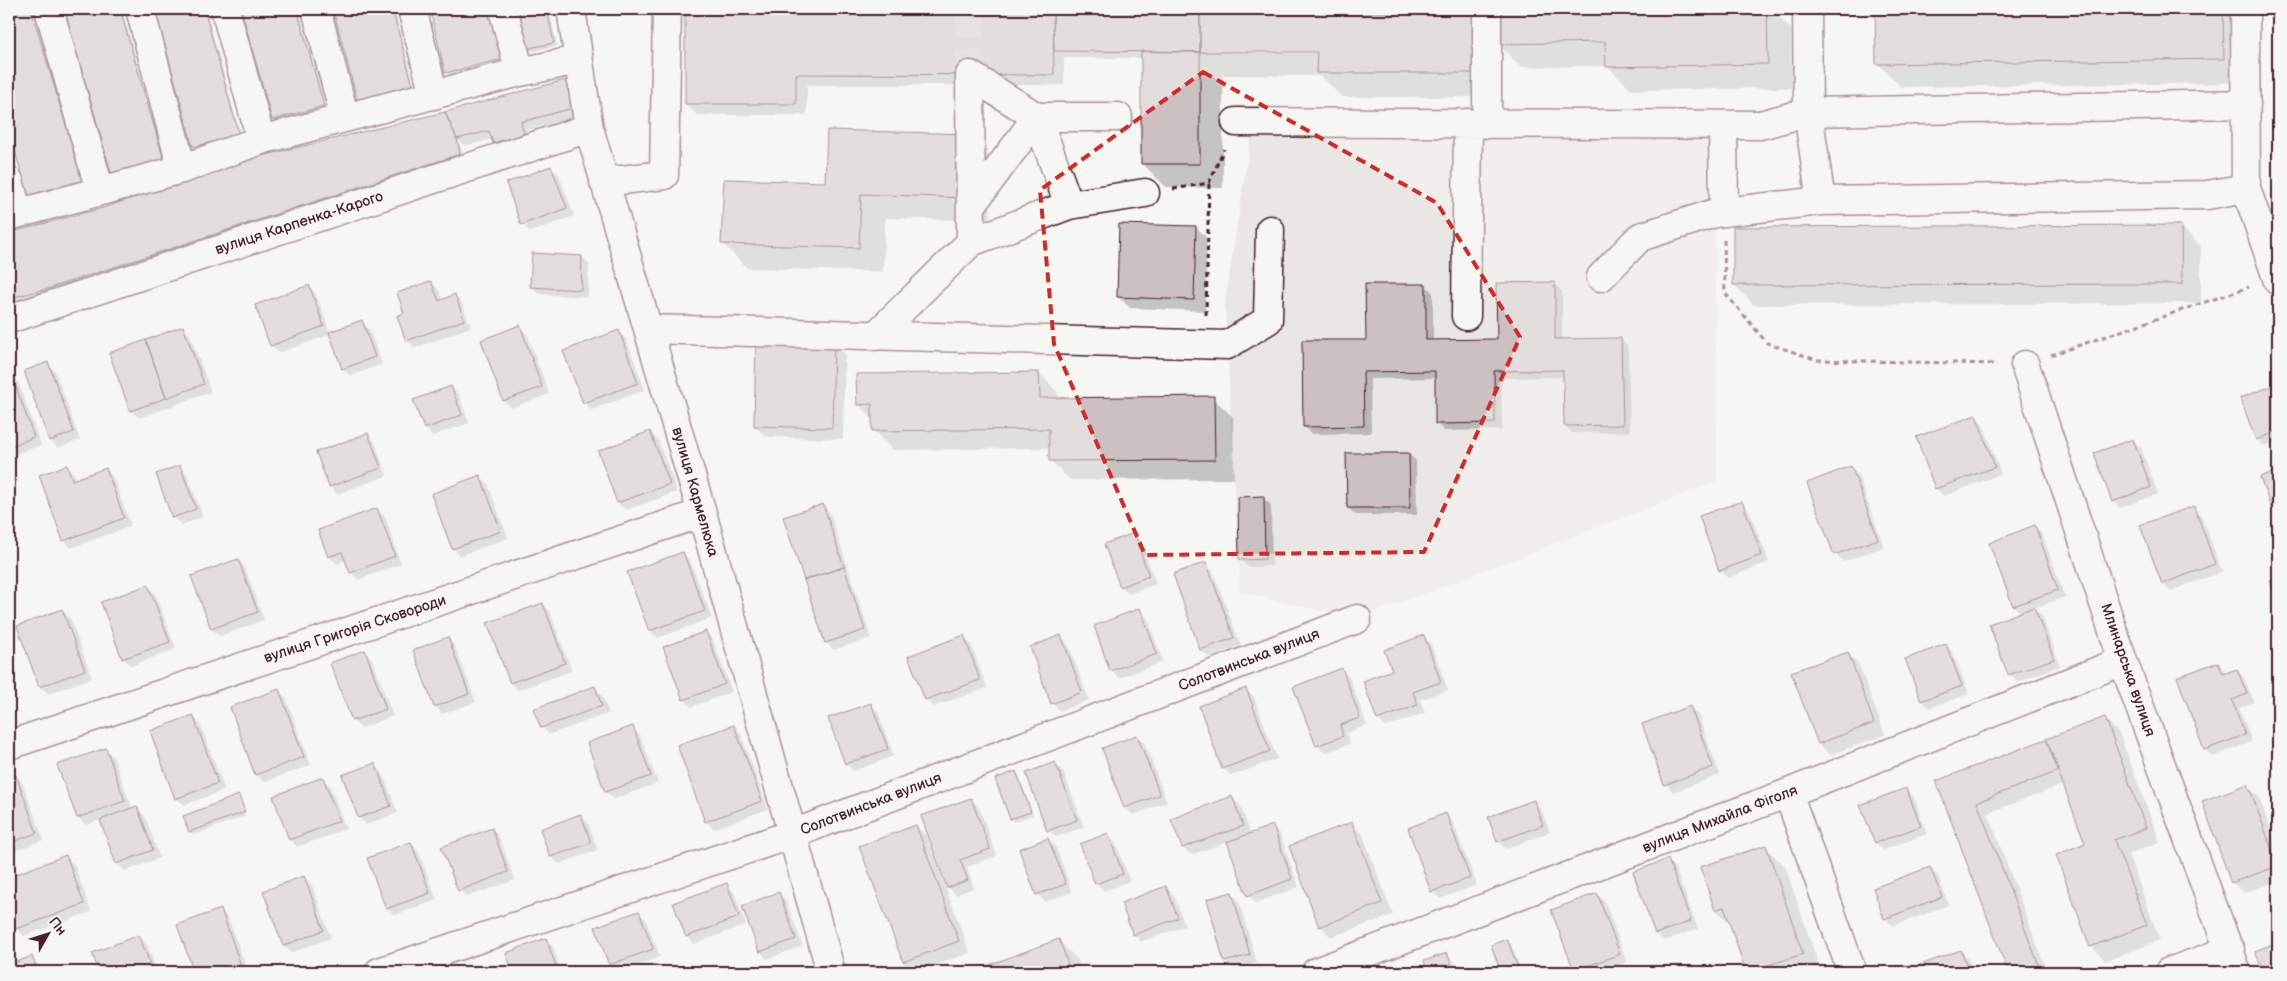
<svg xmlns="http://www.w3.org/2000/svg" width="2287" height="981" font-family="'Balsamiq Sans',sans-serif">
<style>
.built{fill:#e9e6e3}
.shadow{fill:#0003;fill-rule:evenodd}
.building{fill:#ccc1c0;stroke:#4a1f2b}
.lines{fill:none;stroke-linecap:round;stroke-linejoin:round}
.minor-tunnel{stroke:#d4cbca;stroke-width:28;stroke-dasharray:28 14;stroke-linecap:butt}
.minor-casing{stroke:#4a1f2b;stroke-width:31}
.path{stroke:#4a1f2b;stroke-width:3;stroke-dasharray:5 4;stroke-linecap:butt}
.minor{stroke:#f6f6f2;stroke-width:28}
.marked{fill:none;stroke:#d62828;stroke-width:4;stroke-dasharray:10 6;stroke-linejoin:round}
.labels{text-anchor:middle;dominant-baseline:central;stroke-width:4.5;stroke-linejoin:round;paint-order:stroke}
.street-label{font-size:15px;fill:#4a1f2b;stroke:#f6f6f2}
</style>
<rect width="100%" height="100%" fill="#f6f6f2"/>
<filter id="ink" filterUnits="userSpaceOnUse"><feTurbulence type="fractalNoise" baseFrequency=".02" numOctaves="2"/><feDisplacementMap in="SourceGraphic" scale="10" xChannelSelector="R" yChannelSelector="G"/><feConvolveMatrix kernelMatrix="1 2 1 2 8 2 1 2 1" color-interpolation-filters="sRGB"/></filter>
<g filter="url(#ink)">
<path class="built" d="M1251 137 1715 140 1717 482 1357 619 1240 592 1225 302Z"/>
<path class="shadow" d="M9 9H33L86 186 30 198 9 127Z
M66 9H122L167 168 114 178Z
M156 9H206L241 138 198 150 194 146Z
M242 9H299L326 110 277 123 273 120Z
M334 9H394L416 92 360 103Z
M431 9H493L506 62 450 76 446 72Z
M518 9H549L557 46 529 52 526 48Z
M686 9H1338L1340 14H1478L1496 9H1771L1791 29 1792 88 1632 90 1607 66 1521 67 1502 48V97H1342L1321 76 1223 75V188L1166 187 1142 163V58H1064V85H807V115H697L686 104ZM1223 50 1323 51V53H1223Z
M1876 9H2228L2247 27 2248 83 1901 87 1877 63Z
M565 81 572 89 579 116 527 130 531 142 501 150 493 139 465 146 459 140 463 158 51 292 9 303V235Z
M968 135 992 159 990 221 885 218 883 272 747 268 723 244 827 183Z
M551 167 559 175 574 216 530 232 523 224Z
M1196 227 1207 238 1205 311 1130 308 1119 297Z
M2181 227 2201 246V303L1754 305 1734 285Z
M582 257 589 264 588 297 539 294 532 287Z
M431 282 439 290 443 300 455 296 462 303 471 327 415 348 407 340 405 314Z
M1554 284 1562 291V340L1621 339 1628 347 1630 432 1572 433 1565 426 1564 377 1501 378 1502 430 1444 431 1436 423V378L1370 379 1371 433 1312 434 1304 426 1367 341 1425 285 1433 293V341L1499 340Z
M308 286 316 294 330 333 361 321 369 329 382 364 350 376 343 368 331 334 279 353 271 345Z
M182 327 190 335 211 392 139 418 131 410Z
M519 327 527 334 549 394 512 408 504 401 482 340Z
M619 332 626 339 645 390 591 410 584 402Z
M834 343 845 354 843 439 766 437 755 426Z
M48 364 55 371 80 440 58 448 50 440Z
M1039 373 1058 393 1059 399 1213 398 1233 417 1234 479 1070 480 1051 461V448L893 450 874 431V420L858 404Z
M11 375 18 382 41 445 9 457V376Z
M2275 386 2278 389V442L2264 447 2257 439Z
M451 387 459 395 469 423 432 436 425 428Z
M1975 416 1983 424 2001 474 1944 496 1936 488Z
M650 433 658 440 677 492 626 510 618 503 600 451Z
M368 434 375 442 387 476 337 494 330 486Z
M2133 440 2141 448 2158 494 2120 508 2113 501Z
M1409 454 1416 461 1417 515H1356L1348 508Z
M67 466 74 474 77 480 106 470 113 477 131 526 71 548 64 540Z
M179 467 187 474 203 517 181 525 173 517Z
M1851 468 1858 475 1884 547 1843 562 1835 554Z
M2278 472V509L2276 511 2272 507 2262 478Z
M480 477 488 484 508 538 460 556 453 548Z
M1263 498 1271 505 1272 566 1248 567 1240 559Z
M1742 502 1749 510 1769 562 1728 578 1720 570Z
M823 505 830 513 871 638 834 650 826 643 785 518Z
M2193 507 2201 515 2222 572 2170 591 2163 584 2141 526Z
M377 510 385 517 401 564 358 580 351 572 346 560 337 564 329 556Z
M2034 527 2042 534 2065 597 2034 608 2042 616 2060 666 2017 682 2010 674 2021 613 2014 606Z
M1133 535 1141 542 1156 584 1129 594 1121 586Z
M683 553 690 561 712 618 658 638 650 631 629 573Z
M238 560 245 568 264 620 220 636 212 629 192 577Z
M1205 564 1213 571 1241 646 1209 657 1201 650 1174 575Z
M148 586 155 594 176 649 131 666 124 659 103 603Z
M543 604 550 612 572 671 518 690 511 683 489 624Z
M62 610 70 618 92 678 48 694 40 686Z
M1140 610 1147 617 1163 662 1119 678 1111 671 1095 626Z
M705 632 713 640 732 692 691 707 684 699Z
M1061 636 1068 644 1089 700 1060 711 1052 703Z
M964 637 971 644 987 688 933 707 926 699Z
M1423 637 1431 644 1448 690 1420 700 1425 713 1386 727 1379 720 1364 682 1393 671Z
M447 638 455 646 476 702 442 714 435 706Z
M1946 645 1953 653 1969 694 1929 708 1922 700Z
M365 651 372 659 393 716 361 728 353 721 332 663Z
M1847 653 1859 664 1885 735 1830 755 1819 744Z
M2218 663 2227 674 2237 670 2244 678 2254 702 2239 708 2252 742 2212 757 2205 750Z
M1342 670 1349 677 1367 725 1346 733 1350 744 1324 753 1317 745Z
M594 687 602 695 609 713 549 735 542 727Z
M278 690 286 698 311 765 264 782 256 775 231 707Z
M1246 690 1254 697 1277 759 1231 776 1224 768 1200 706Z
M871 704 878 712 894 756 854 771 846 764 830 719Z
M1690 707 1698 715 1720 775 1673 792 1666 784 1643 724Z
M193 716 200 724 225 790 184 805 176 798Z
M2105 719 2119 733 2160 842 2128 854 2160 940 2106 961 2091 946 2087 844 2065 784 1988 813 2047 972H2009L1937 781Z
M733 726 741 734 768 809 714 829 706 822 679 746Z
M632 728 640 735 658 783 614 799 606 792Z
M1137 736 1145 744 1167 802 1133 815 1125 807Z
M106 749 113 757 133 810 137 808 145 816 160 858 125 871 117 863 101 820 85 825 78 818Z
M375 764 382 772 398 813 366 825 359 817Z
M1055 764 1063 771 1084 827 1056 837 1048 830Z
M1015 773 1019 776 1033 815 1014 822 1011 819Z
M16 776 23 784 44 840 9 853V779Z
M323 779 330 786 346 829 297 847 290 839Z
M2248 786 2259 797 2278 850V881L2244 893 2232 882Z
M1906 789 1914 797 1927 834 1883 850 1876 843 1862 805Z
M239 797 245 816 194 835 190 832 185 817Z
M1232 797 1240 805 1251 835 1272 827 1280 834 1299 887 1256 903 1248 895 1228 842 1191 855 1183 848 1173 819Z
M971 799 979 807 997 856 967 867 974 888 956 895 948 887Z
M1534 801 1541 809 1550 832 1506 849 1499 841Z
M581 815 588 823 598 850 559 864 551 857 541 829Z
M1446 815 1453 822 1477 885 1440 899 1432 891Z
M1352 824 1363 835 1393 915 1331 937 1320 926Z
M916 826 927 837 970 953 915 972 904 962Z
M492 830 499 837 515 880 467 897 459 890Z
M1107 835 1115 842 1130 881 1104 891 1096 883Z
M1048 840 1056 847 1072 892 1045 902 1037 894Z
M411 843 418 851 437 900 395 915 387 908Z
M1765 847 1785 866 1821 972H1748L1732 925 1716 910 1702 868Z
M66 857 74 864 91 912 24 936 17 929 9 908V878Z
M1667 860 1675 868 1698 929 1664 941 1656 933Z
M1930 868 1938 876 1949 905 1893 926 1885 918Z
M304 877 312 885 331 938 291 953 284 945Z
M726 884 734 892 746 925 694 944 687 936Z
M1166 888 1174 895 1185 926 1141 942 1134 934Z
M1232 893 1239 901 1257 963 1233 969 1225 962 1208 900Z
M779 894 786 901 803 946 767 959 760 952Z
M1597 894 1605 902 1627 962 1599 972H1577L1552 911Z
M220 910 228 918 248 972H195L179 926Z
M638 912 646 920 660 957 618 972 610 964Z
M139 936 147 944 157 972H100L93 953Z
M546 940 553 947 562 972H515L508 954Z
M1058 940 1078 960 1082 972H981L980 970Z
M1507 940 1511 944 1521 972H1502L1492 946Z
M1961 952 1968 959 1973 972H1911L1910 970Z
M1447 954 1454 962 1458 972H1430L1426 962Z
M32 958 39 965 42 972H9V966Z"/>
<path class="building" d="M9 9H31L83 182 29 198 9 131Z
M64 9H120L165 164 113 179Z
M155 9H204L239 135 193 147Z
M241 9H297L324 106 272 120Z
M333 9H392L414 89 358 103Z
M430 9H491L504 59 445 73Z
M516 9H547L554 43 525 49Z
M685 9H1053L1054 75 796 74V104H685Z
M1053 9H1200V52L1054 51Z
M1200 9H1317V12L1479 13V73H1316L1317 52H1200Z
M1495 9H1767L1768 64 1606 67 1605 42 1496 44Z
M1875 9H2223L2224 59 1876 64Z
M1141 51 1200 52V164H1141Z
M565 80 573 108 521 122 524 134 493 143 489 131 457 139 445 112Z
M445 112 457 139 460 154 47 289 9 298V233L106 207 241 161Z
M827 130 968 134 967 198 861 194 859 248 721 244 724 179 825 182Z
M551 166 567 208 521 225 506 183Z
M1119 224 1196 226 1194 300 1117 297Z
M2181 225 2182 284 1733 285V227Z
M532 253 582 256 581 290 530 287Z
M431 281 439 301 455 294 464 320 406 341 397 316 404 313 397 293Z
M1555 282V339L1621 338 1623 425 1564 426 1563 370 1494 371 1495 423 1435 424V371L1363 372 1364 426 1303 427 1302 340H1366L1365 284H1426V340L1497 339 1496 283Z
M309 285 324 326 270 346 255 305Z
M362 320 375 357 342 369 329 332Z
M520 325 542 387 503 401 481 340Z
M183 326 204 384 166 398 146 340Z
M619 330 638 383 583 403 563 351Z
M146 340 166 398 130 411 109 353Z
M756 340 834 342 832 428 754 426Z
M48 362 74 432 49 441 24 371Z
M1039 372 1040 398 1214 396 1215 460 1049 461V429L872 431V404L857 405 856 374Z
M11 373 34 437 9 447V374Z
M2275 385 2278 392V431L2256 440 2240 398Z
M451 386 462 415 424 429 413 400Z
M1976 415 1995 467 1935 489 1916 437Z
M650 431 670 484 617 503 598 451Z
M368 433 381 468 329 487 316 452Z
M2133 439 2151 487 2112 502 2094 453Z
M1346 453H1409L1410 508H1347Z
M67 465 72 480 106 468 124 518 63 541 39 475Z
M180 465 196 509 172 518 156 474Z
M1851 466 1878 539 1834 555 1807 483Z
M2278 470V505L2271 508 2260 477Z
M480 475 501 531 452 549 431 494Z
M1264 496 1265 559 1239 560 1238 497Z
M1742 501 1762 555 1719 571 1699 516Z
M823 504 844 567 804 580 783 517Z
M2194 506 2215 564 2162 584 2140 525Z
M377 508 395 556 350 573 342 552 328 557 318 530Z
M2035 525 2058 590 2013 606 1989 543Z
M1134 533 1149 576 1120 587 1104 544Z
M683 552 705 611 649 631 627 572Z
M238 559 258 612 211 629 191 576Z
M1206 562 1234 638 1200 650 1173 574Z
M844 567 865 630 825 643 804 580Z
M2278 578V603L2270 581Z
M148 585 170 642 122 659 101 602Z
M543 603 565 663 510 683 487 623Z
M2034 607 2054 659 2008 675 1989 624Z
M1140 608 1157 654 1110 671 1094 626Z
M62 609 85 670 39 687 17 626Z
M706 631 725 684 683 700 663 647Z
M964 635 980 680 925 700 908 656Z
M1061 635 1082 692 1051 704 1030 647Z
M1424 635 1441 682 1413 692 1418 705 1377 720 1363 681 1392 670 1384 650Z
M448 637 469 694 434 707 413 650Z
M1946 644 1962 686 1921 701 1905 659Z
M365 650 386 709 352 721 330 663Z
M1848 652 1874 723 1818 744 1791 672Z
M2218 662 2223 674 2237 669 2247 694 2232 700 2245 735 2204 750 2177 677Z
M1342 668 1360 718 1340 725 1343 736 1316 746 1293 687Z
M595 686 602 706 541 728 533 709Z
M1246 688 1270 751 1222 769 1199 706Z
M279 689 304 757 255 775 230 707Z
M871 703 888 749 845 764 828 718Z
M1690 706 1713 767 1664 785 1642 724Z
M193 715 218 783 175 799 150 731Z
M2105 717 2146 828 2114 840 2147 925 2090 947 2056 855 2085 843 2046 739Z
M734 725 762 801 705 822 677 745Z
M633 726 651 776 605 792 587 743Z
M1137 735 1160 795 1124 808 1102 748Z
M2046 739 2059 771 1977 802 2040 969 2030 972H2008L1936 781Z
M106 748 125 801 77 818 57 765Z
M1055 762 1077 820 1047 831 1026 773Z
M375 763 391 806 358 818 342 775Z
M1016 771 1031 812 1010 819 995 779Z
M16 775 37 833 9 843V777Z
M323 777 339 821 289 840 273 796Z
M2248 784 2278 866 2231 883 2202 801Z
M1906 788 1921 826 1875 843 1860 805Z
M239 795 245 812 189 832 183 816Z
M1232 796 1243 826 1182 848 1171 819Z
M971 798 990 849 960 860 968 880 947 888 921 816Z
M1534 800 1543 825 1497 842 1488 817Z
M137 806 153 850 116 864 100 820Z
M1446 813 1470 878 1431 892 1408 828Z
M581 814 591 843 550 857 540 829Z
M1352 822 1382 903 1319 927 1289 846Z
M916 825 959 941 903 962 859 846Z
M1273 825 1292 879 1247 896 1227 842Z
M492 828 508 872 458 891 441 847Z
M1108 833 1123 874 1095 884 1080 844Z
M1048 838 1066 884 1036 895 1019 849Z
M411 842 430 893 386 909 367 858Z
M1766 845 1803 954 1746 972 1724 907 1715 910 1700 867Z
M66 855 84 904 16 929 9 911V877Z
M1668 859 1691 921 1655 934 1633 872Z
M1930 867 1942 897 1884 919 1873 888Z
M304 876 324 930 283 946 263 891Z
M727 883 739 917 686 937 673 903Z
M1166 886 1178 918 1133 935 1121 903Z
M779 892 796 939 759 952 742 906Z
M1232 892 1250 955 1224 962 1207 899Z
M1597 893 1620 954 1574 971 1551 910Z
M221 909 241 966 223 972H194L177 925Z
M639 911 653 949 609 965 595 927Z
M139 935 153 972H99L92 953Z
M546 938 558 972H513L506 953Z
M1059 939 1071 972H979L978 969Z
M1507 939 1520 972H1501L1491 945Z
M2278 942V972H2264L2255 951Z
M1961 950 1969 972H1910L1909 969Z
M1447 953 1454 972H1428L1424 961Z
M32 956 38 972H9V965Z
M953 967 955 972H938Z"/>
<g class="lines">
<path class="minor-tunnel" d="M970 9V75"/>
<g class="minor-casing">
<path id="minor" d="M49 9 100 191
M140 9 182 169
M225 9 261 140
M316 9 345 118
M412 9 434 95
M503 9 520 72
M571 9 589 128 702 513 831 972
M1807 9 1808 112 1821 201
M2245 9 2246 188 2278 281
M970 75 1037 117 1069 205
M1236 122 1760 125 1808 112 2246 104
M1487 124V9
M1723 125 1724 212
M9 181 18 213
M604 182 664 175 667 9
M971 206 1037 117H1118
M9 216 182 169 261 140 520 72 578 60
M971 242 1069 205 1145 193
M1601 277 1640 237 1715 213 1821 201 2207 195 2246 188
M1466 316 1468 123
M9 319 589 128
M648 329 1227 345 1268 320 1270 230
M875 336 971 242 970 75
M2025 365 2123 661 2237 972
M9 745 702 513
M1788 793 1852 972
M379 972 793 834 1357 619
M1316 972 1788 793 2123 661
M2169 972 2230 950"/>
</g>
<path class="path" d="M1173 189 1209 183 1224 149
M1724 240 1725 293 1767 343 1817 360 1997 364
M1206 315 1209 183
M2051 355 2249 287"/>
<use href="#minor" class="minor"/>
</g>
</g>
<path d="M0 0H2287V981H0ZM1203 72 1437 203 1520 337 1424 552 1145 555 1054 344 1040 190Z" fill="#f6f6f2" fill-opacity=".55" fill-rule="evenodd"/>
<path class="marked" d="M1203 72 1437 203 1520 337 1424 552 1145 555 1054 344 1040 190Z"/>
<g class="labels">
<g class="street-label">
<text transform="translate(299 223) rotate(-18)">вулиця Карпенка-Карого</text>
<text transform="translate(695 492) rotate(74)">вулиця Кармелюка</text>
<text transform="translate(355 629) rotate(-18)">вулиця Григорія Сковороди</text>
<text transform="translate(1249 660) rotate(-21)">Солотвинська вулиця</text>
<text transform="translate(2128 670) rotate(71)">Млинарська вулиця</text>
<text transform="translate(871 804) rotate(-21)">Солотвинська вулиця</text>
<text transform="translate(1720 819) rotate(-21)">вулиця Михайла Фіголя</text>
</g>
</g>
<rect width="2287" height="981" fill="none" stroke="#f6f6f2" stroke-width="30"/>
<rect x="15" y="15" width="2257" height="951" fill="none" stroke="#4a1f2b" stroke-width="2" filter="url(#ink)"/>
<g transform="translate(48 934) rotate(51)" stroke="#f6f6f2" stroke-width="4" paint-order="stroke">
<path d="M0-4L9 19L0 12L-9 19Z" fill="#4a1f2b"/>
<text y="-8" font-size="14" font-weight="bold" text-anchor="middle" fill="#4a1f2b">Пн</text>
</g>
</svg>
